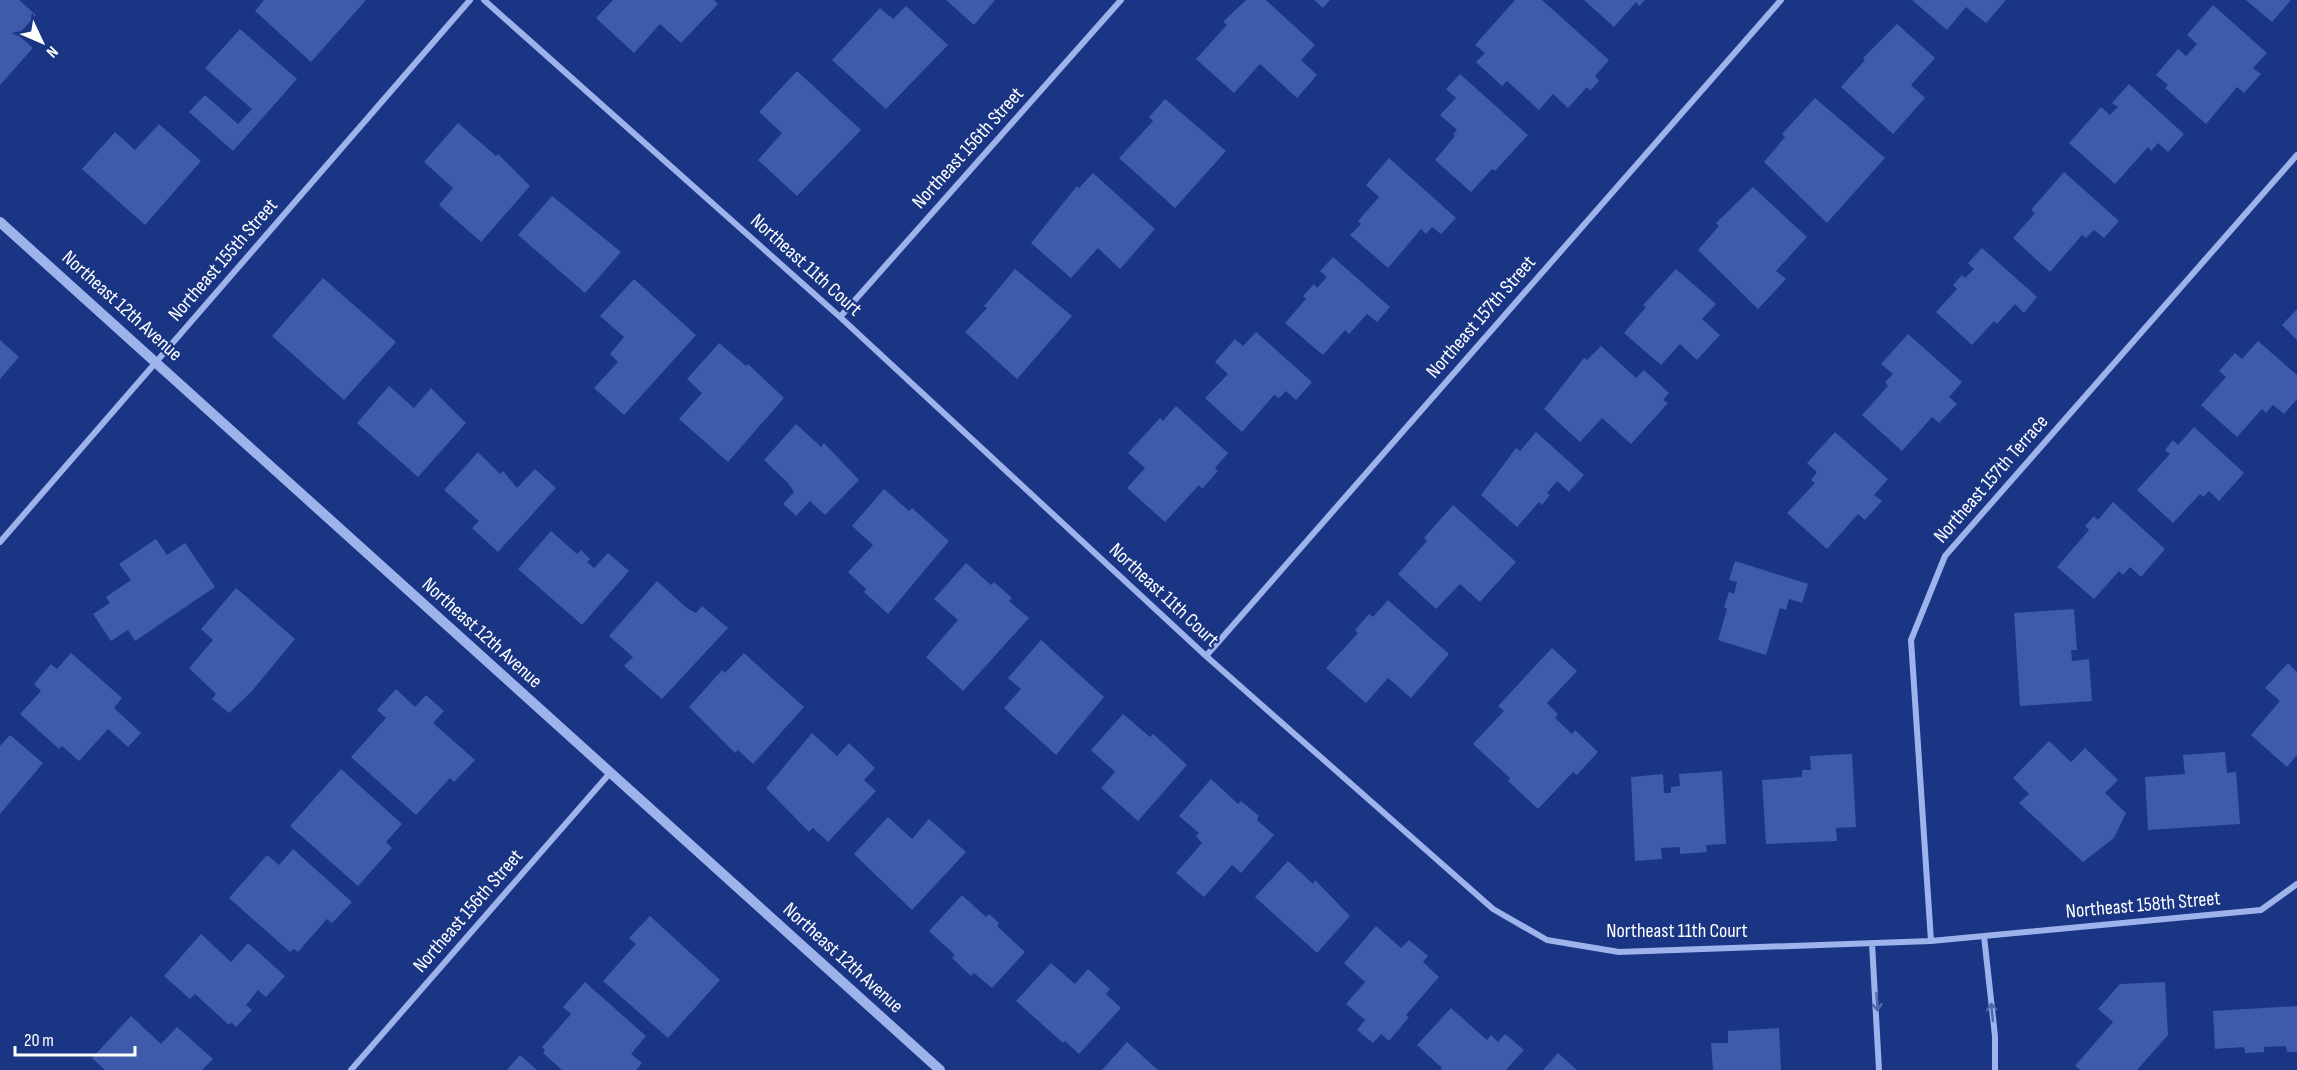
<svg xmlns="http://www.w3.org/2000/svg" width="2297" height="1070" font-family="'Sofia Sans Condensed',sans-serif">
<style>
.building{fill:#3e5bab}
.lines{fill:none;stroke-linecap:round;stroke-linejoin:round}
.minor{stroke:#9eb3eb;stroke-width:6}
.tertiary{stroke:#9eb3eb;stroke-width:10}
.oneway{stroke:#4e67ad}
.labels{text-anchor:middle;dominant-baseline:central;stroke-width:4.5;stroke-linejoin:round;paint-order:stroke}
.street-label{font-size:20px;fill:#fff;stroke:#193583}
</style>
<rect width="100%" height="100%" fill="#193583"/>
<path class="building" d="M0 0H19L36 15 18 35 33 48 0 85Z
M264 0H366L311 62 255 11Z
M613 0H714L718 4 681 43 660 24 634 53 596 18Z
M946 0H995L974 25Z
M1246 0H1266L1315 45 1301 60 1317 75 1297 98 1260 64 1234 93 1196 59 1227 25 1223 22Z
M1314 0H1330L1323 8Z
M1515 0H1542L1609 60 1595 76 1599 81 1590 91 1587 87 1568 108 1553 94 1539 110 1507 81 1502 86 1476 62 1485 53 1475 45Z
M1584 0H1645L1639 6 1636 2 1614 27Z
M1912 0H2006L1986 23 1966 7 1947 30Z
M2246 0H2291L2272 22Z
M2213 5 2267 53 2253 68 2261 74 2244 93 2237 87 2206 124 2165 88 2168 85 2156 75 2178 49 2186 56 2197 44 2187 35Z
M906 6 948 45 886 109 832 60 880 8 893 19Z
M1897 24 1935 58 1911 85 1925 98 1893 134 1841 87 1865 60 1863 58Z
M240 29 297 79 233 151 189 112 205 95 238 124 252 109 205 68Z
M797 71 861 130 797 196 758 160 782 133 759 112Z
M1460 74 1528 135 1495 171 1492 169 1471 192 1435 160 1455 136 1453 134 1457 130 1440 115 1456 98 1446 89Z
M2129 84 2184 134 2168 152 2158 143 2151 151 2148 147 2115 184 2069 143 2101 107 2110 115 2118 107 2112 103Z
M1815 98 1885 158 1827 223 1764 162 1785 137 1782 134Z
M1165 99 1226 151 1175 208 1119 158 1153 121 1149 117Z
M458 123 496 156 498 154 530 186 481 242 439 205 453 188 424 162Z
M159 124 201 161 145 225 82 169 115 132 135 150Z
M1389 158 1456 218 1441 234 1432 227 1426 234 1421 229 1388 268 1350 235 1361 224 1358 221 1379 197 1366 185Z
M2064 172 2119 221 2104 238 2094 230 2086 238 2082 235 2050 272 2013 238 2035 213 2031 210Z
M1093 173 1155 229 1120 269 1098 248 1071 278 1031 243 1077 186 1079 188Z
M1753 187 1807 237 1776 271 1786 279 1758 309 1698 250 1719 226 1716 223Z
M552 196 621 252 585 293 518 235Z
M1982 248 2037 297 2024 313 2015 304 1997 324 1994 321 1972 345 1936 312 1957 289 1953 285 1962 275 1965 278 1974 269 1968 263Z
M1333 257 1390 307 1377 322 1367 314 1349 334 1345 330 1323 355 1285 323 1306 299 1303 296 1314 284 1317 288 1327 277 1320 271Z
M1015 269 1072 316 1017 379 965 332 987 308 984 306Z
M1676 269 1716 304 1702 319 1720 335 1697 360 1680 344 1661 365 1624 333 1646 307 1643 305Z
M323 278 396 342 344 400 272 336Z
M634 279 696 335 624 415 594 388 618 362 610 354 624 337 600 316Z
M2297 309V340L2282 325Z
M1256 332 1312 382 1296 400 1286 391 1279 398 1274 395 1242 432 1205 398 1228 374 1215 362 1235 339 1243 346Z
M1908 334 1962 382 1949 397 1957 404 1939 423 1932 417 1902 451 1862 415 1888 386 1885 382 1893 374 1881 364Z
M0 340 19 357 0 379Z
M2258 341 2297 375V399L2284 414 2273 405 2266 413 2262 409 2237 437 2201 405 2226 377 2219 371 2235 353 2242 359Z
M719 343 746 366 748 364 784 398 728 462 679 419 702 393 687 379Z
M1601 346 1636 378 1644 370 1669 393 1663 400 1668 403 1631 444 1602 418 1580 442 1544 409 1584 358 1587 360Z
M389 386 414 408 431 388 466 423 418 477 357 423Z
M1176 406 1228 453 1215 468 1218 471 1202 489 1199 485 1165 522 1127 488 1145 468 1128 453 1160 418 1163 421Z
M796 424 821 447 824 443 859 480 825 515 810 501 796 516 790 510 783 504 794 492 788 483 764 460Z
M2194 427 2244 473 2219 501 2209 491 2203 497 2200 494 2173 523 2137 490 2170 454 2165 450 2173 440 2178 445Z
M1536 432 1584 475 1569 492 1557 481 1547 493 1550 495 1542 505 1539 502 1517 527 1481 495 1516 448 1520 451Z
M1835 432 1888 479 1874 495 1882 501 1865 520 1858 514 1827 549 1787 513 1815 483 1811 480 1817 472 1807 463Z
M478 452 500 474 503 471 517 488 535 469 556 488 498 552 472 528 479 521 444 490Z
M884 489 909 511 912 508 949 541 888 614 864 592 866 589 848 572 873 545 852 526Z
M2113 502 2165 549 2141 577 2130 567 2123 575 2119 571 2094 599 2057 567 2089 530 2085 526 2094 516 2098 520Z
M1453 505 1516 562 1480 602 1460 584 1436 609 1398 574 1427 541 1424 538Z
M551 531 577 554 581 550 590 559 587 562 594 568 608 553 629 571 582 625 518 569Z
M156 539 167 555 185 543 215 587 135 641 128 630 111 641 93 614 110 603 106 597 131 580 119 564Z
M1735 561 1808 584 1802 603 1789 599 1786 610 1780 608 1766 655 1718 640 1727 609 1724 607 1729 592 1734 594 1737 582 1729 580Z
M966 563 991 585 994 582 1012 598 1009 601 1029 618 963 691 926 657 958 620 934 599Z
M657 581 688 609 696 613 702 606 728 628 662 699 624 666 633 657 609 636Z
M236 588 295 639 251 692 229 713 212 699 216 694 189 668 213 640 201 629Z
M1388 600 1449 654 1411 698 1388 678 1366 703 1326 668 1358 633 1355 630 1369 614 1373 617Z
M2074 609 2077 650H2071L2072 661 2089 659 2092 701 2020 706 2014 613Z
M1041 640 1104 697 1056 755 1004 708 1021 689 1008 678Z
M1552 648 1577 671 1547 703 1558 714 1555 718 1572 734 1575 730 1598 752 1577 775 1573 772 1538 809 1508 781 1510 778 1473 744 1504 711 1498 706Z
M71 653 122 698 114 708 141 733 128 747 108 729 79 761 62 746 59 749 20 714 41 691 34 684 51 664 57 669Z
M744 653 804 707 753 764 738 750 735 753 689 707 722 670 725 673Z
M2288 663 2297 672V755L2287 767 2251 735 2280 701 2265 688Z
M396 689 415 707 426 695 444 711 433 723 475 760 454 782 450 778 416 815 351 757 386 718 377 710Z
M1123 714 1150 737 1153 734 1187 765 1138 821 1101 788 1115 772 1091 750Z
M812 733 837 756 849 743 875 768 864 780 876 791 828 842 813 828 809 832 766 788Z
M10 735 43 763 0 814V746Z
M2049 741 2071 762 2085 748 2118 780 2105 793 2126 813 2114 838 2083 862 2019 803 2029 794 2013 778Z
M2225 752 2227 773 2236 772 2240 824 2148 830 2145 777 2185 774 2183 755Z
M1852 754 1856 827 1836 828 1837 841 1766 844 1762 780 1802 777V770H1811L1810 756Z
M341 769 402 824 386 842 392 848 358 886 290 826Z
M1722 771 1726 844 1706 845 1707 852 1680 854V847L1661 848 1662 859 1635 861 1631 777 1663 774 1664 793H1671V787L1680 786 1679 774Z
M1211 779 1238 804 1241 801 1259 816 1257 820 1274 835 1241 873 1232 865 1204 897 1176 873 1202 843 1196 836 1199 833 1179 816Z
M888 817 912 839 929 819 966 852 912 910 854 854Z
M293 849 352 902 332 923 327 919 298 952 294 949 290 952 229 898 267 855 279 865Z
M1288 861 1313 884 1315 880 1350 916 1317 953 1255 897Z
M962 895 986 917 989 914 999 923 997 926 1025 952 992 988 974 973 971 976 952 958 955 955 929 931Z
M650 916 720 980 668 1038 603 981 636 944 629 938Z
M1376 926 1401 948 1409 940 1428 956 1423 962 1439 977 1406 1015 1409 1017 1389 1041 1381 1034 1373 1043 1357 1030 1365 1020 1346 1004 1365 982 1344 963Z
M201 934 231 962 248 943 285 976 266 997 258 990 246 1005 252 1010 236 1027 231 1022 229 1025 195 994 190 999 164 976Z
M1051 963 1075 984 1088 969 1110 989 1106 994 1121 1008 1079 1054 1065 1041 1063 1043 1016 1001Z
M585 982 646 1036 631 1054 642 1063 636 1070H562L543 1053 545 1050 542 1047 571 1014 563 1007Z
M2165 982 2168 1035 2137 1070H2081L2075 1066 2113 1022 2098 1009 2120 984Z
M2297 1006V1052H2287L2286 1046 2264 1047V1052L2245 1053 2244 1047 2215 1049 2213 1011Z
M1451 1008 1487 1040 1491 1035 1498 1042 1505 1034 1524 1050 1506 1070H1441L1442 1068 1417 1045Z
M131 1016 161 1044 177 1027 213 1059 202 1070H105L92 1058Z
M1779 1028 1781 1070H1713L1711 1043H1728V1031Z
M1127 1042 1158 1070H1102Z
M1558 1053 1577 1070H1543Z
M520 1055 537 1070H507Z"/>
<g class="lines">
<path class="minor" d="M484 0 840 317 1206 656 1493 909 1547 940 1619 952 1931 941 2261 910 2297 884
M840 317 1121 0
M0 542 470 0
M1206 656 1781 0
M1984 936 1995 1036V1070
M1931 941 1911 640 1945 556 2297 155
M1872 943 1879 1070
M351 1070 610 773"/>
<path class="tertiary" d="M0 222 940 1070"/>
</g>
<defs><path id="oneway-shaft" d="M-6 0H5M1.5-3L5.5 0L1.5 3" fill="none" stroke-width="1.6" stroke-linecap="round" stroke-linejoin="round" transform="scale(1.5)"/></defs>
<g class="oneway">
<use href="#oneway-shaft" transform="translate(1877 1002) rotate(86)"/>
<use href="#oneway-shaft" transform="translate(1992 1012) rotate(-96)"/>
</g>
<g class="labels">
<g class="street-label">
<text transform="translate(968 148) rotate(-48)">Northeast 156th Street</text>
<text transform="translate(223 260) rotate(-49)">Northeast 155th Street</text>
<text transform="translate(806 265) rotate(42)">Northeast 11th Court</text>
<text transform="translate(122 306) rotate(42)">Northeast 12th Avenue</text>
<text transform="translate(1481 317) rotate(-49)">Northeast 157th Street</text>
<text transform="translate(1991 479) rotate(-49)">Northeast 157th Terrace</text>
<text transform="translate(1164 595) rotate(43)">Northeast 11th Court</text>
<text transform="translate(482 633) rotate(42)">Northeast 12th Avenue</text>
<text transform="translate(2143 905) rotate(-5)">Northeast 158th Street</text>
<text transform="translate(468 911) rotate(-49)">Northeast 156th Street</text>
<text x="1677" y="931">Northeast 11th Court</text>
<text transform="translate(843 958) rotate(42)">Northeast 12th Avenue</text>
</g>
</g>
<g transform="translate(42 42) rotate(134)" stroke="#193583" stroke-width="4.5" paint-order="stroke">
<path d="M0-4.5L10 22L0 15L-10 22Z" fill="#ffffff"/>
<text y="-9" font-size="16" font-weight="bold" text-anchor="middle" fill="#ffffff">N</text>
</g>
<path d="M15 1046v9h120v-9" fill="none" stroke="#ffffff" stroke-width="3"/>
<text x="24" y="1046" font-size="18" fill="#ffffff" stroke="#193583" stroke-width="4.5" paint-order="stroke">20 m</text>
</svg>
